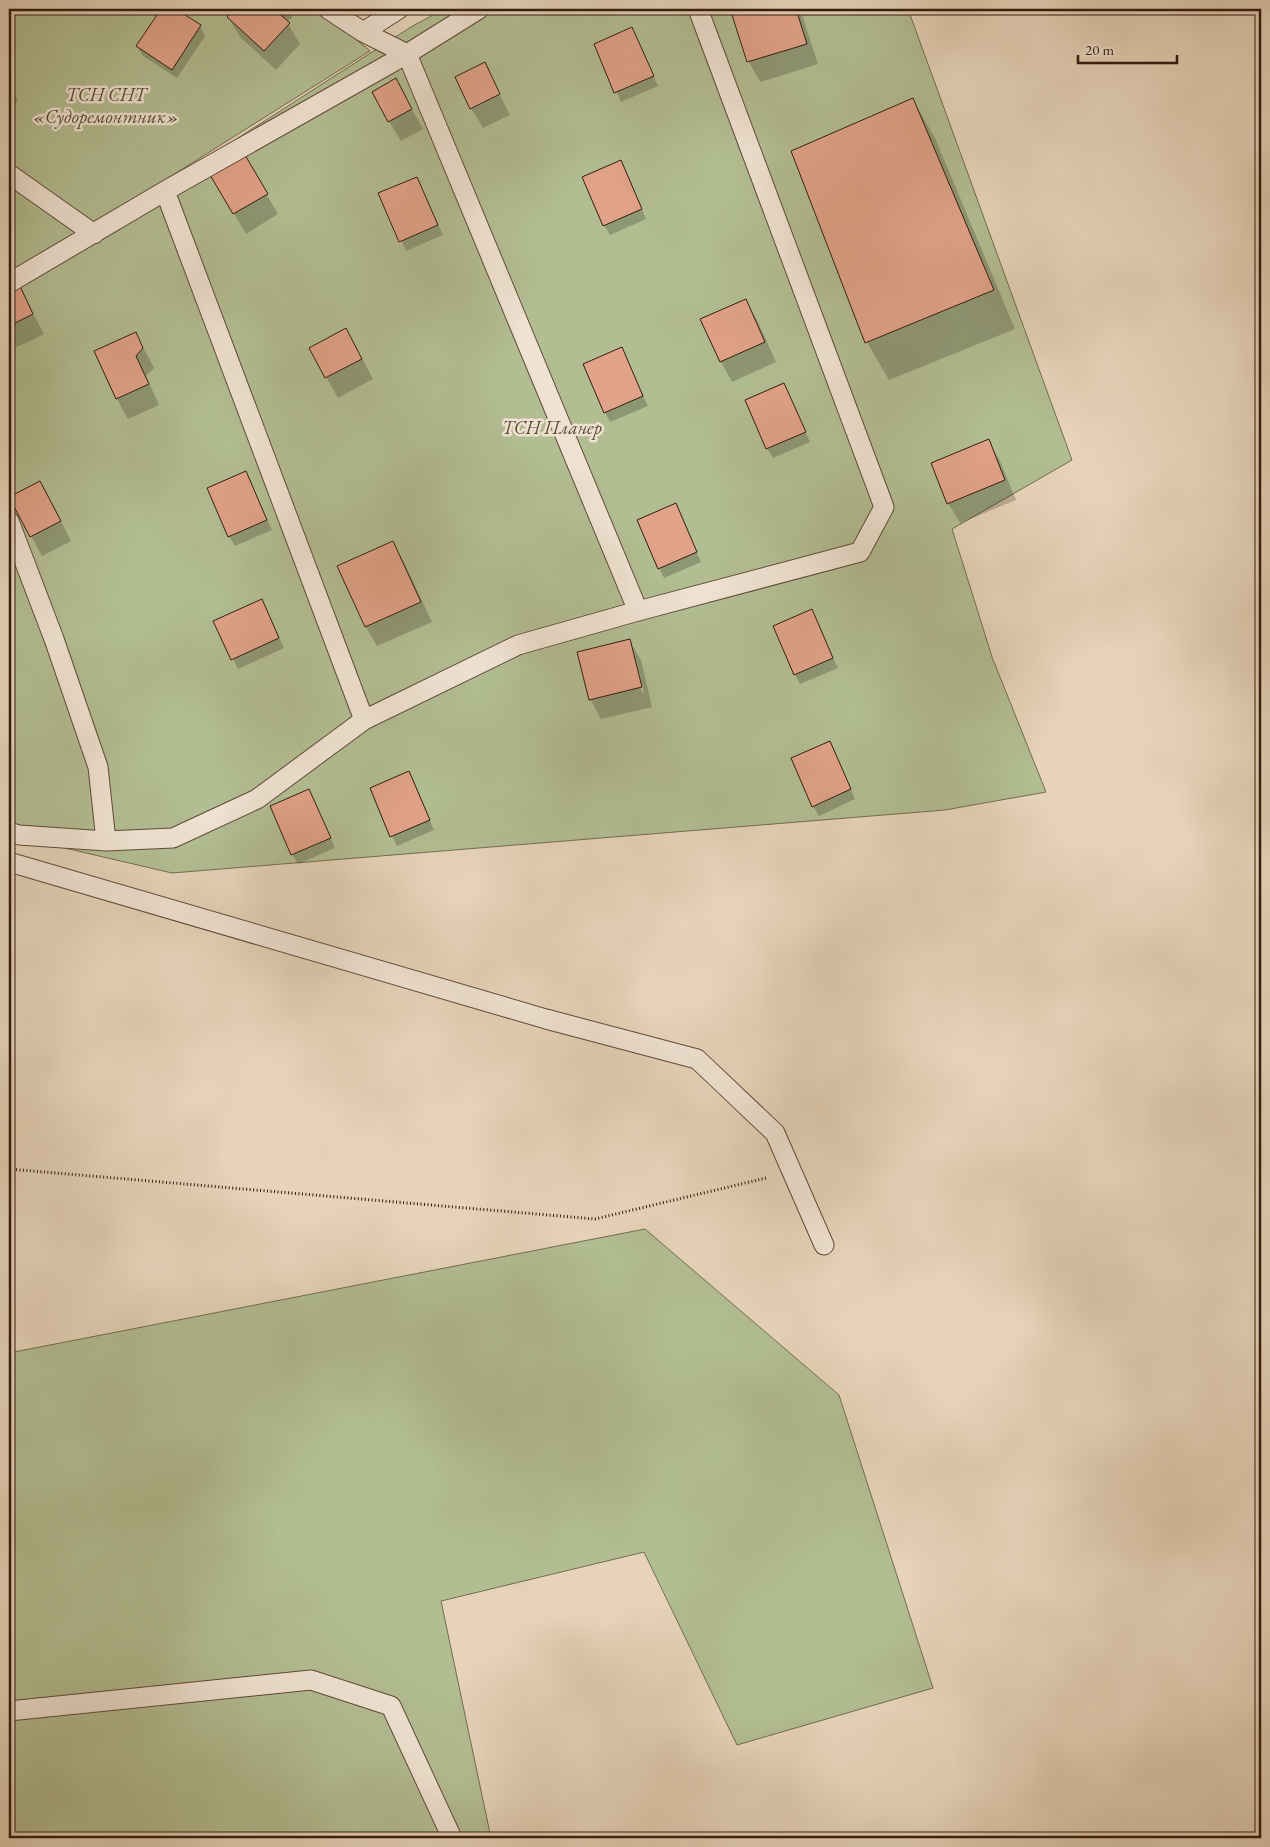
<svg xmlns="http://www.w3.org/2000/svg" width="1270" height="1847" font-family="'EB Garamond',serif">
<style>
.green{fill:#b2bd92;stroke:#726c50}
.shadow{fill:#0003;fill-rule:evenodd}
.building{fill:#e0a288;stroke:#331b0f}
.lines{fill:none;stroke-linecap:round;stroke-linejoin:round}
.service-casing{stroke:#60493a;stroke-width:21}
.path{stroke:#331b0f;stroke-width:3;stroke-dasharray:1 2.5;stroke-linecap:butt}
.service{stroke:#efe2d2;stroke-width:19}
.labels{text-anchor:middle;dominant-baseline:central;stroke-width:5;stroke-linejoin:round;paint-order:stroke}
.park-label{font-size:19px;font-style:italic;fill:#594c36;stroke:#efe2d2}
</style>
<rect width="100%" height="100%" fill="#e6d3b9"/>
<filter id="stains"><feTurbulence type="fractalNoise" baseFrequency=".004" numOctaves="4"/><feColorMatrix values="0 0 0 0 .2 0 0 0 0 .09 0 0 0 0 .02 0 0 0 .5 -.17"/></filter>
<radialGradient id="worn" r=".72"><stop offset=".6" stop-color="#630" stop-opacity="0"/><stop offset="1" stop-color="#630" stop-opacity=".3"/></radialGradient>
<path class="green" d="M9 9H320L370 51 9 278Z
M444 9H908L1072 460 952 529 992 657 1046 792 945 810 172 873 9 835V285L411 27Z
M645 1229 839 1395 933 1688 737 1745 644 1552 441 1601 491 1838H9V1353Z"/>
<path class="shadow" d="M162 9H173L200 26 205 36 177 78 143 56 137 46Z
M236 9H292L295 14 287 22 300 44 276 70 240 37 228 17Z
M757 9H798L803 18 818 64 760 82 749 62 734 16Z
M632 29 658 86 621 102 595 45Z
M484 64 510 115 483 128 471 108Z
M395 80 423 129 401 141 389 121Z
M9 83 18 100 9 112Z
M913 100 935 138 1015 329 889 380 867 342Z
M244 157 278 214 246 234 212 176Z
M626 171 646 219 610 235 604 225Z
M417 179 443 235 406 251 380 194Z
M18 285 44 334 9 351V290Z
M745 300 757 320 776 362 732 382 721 362 702 320Z
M136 334 154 368 146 376 159 405 128 419 117 399 96 352Z
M310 348 357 349 373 379 338 398Z
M621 349 648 406 610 422 605 412Z
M784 384 810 442 773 458 767 448Z
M988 441 1000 461 1016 500 960 523 948 503Z
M246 473 272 530 235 546 229 536Z
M51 502 71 541 42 556 31 536Z
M675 504 701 562 664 578 659 568Z
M392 542 404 562 432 622 377 646 366 627Z
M262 601 284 648 238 669 215 622Z
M811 611 838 668 800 684 795 674Z
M629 640 641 660 652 707 601 719 590 699ZM634 660H636L644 692 642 693Z
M835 752 855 799 819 816 813 806Z
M414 782 434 830 397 846 392 836Z
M309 791 335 848 298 864 292 854Z"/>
<path class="building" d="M161 9H176L201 25 172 70 136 46Z
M234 9H274L290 23 264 51 227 17Z
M753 9H796L807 44 747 62 732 15Z
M632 27 654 76 614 93 594 44Z
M485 62 500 94 470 109 455 77Z
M396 78 412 109 388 122 372 92Z
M913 98 994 290 865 343 791 151Z
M245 155 268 194 233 214 210 175Z
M621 160 642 209 603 226 582 177Z
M417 177 438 225 399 242 378 193Z
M19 284 33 314 9 326V289Z
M746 299 765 342 720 362 700 319Z
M346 328 362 359 325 378 309 348Z
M136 332 143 348 136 356 149 384 116 399 94 351Z
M622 347 643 396 604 413 583 364Z
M784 383 806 432 766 449 745 400Z
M989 439 1005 480 947 504 931 463Z
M246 471 267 520 228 537 207 488Z
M40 481 61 521 30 537 9 497Z
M676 503 697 552 658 569 637 520Z
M393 541 421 602 365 627 337 566Z
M262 599 279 638 231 660 213 621Z
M812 609 833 658 794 675 773 626Z
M630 639 642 687 589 700 577 652Z
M830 741 851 789 812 807 791 758Z
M409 771 430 820 390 837 370 788Z
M309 789 331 838 291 855 270 806Z"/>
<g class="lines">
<g class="service-casing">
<path id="service" d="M328 9 363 32 407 54 638 611
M363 32 399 9
M9 174 94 234
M165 191 364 720
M9 283 165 191 407 54 479 9
M9 521 54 639 98 767 106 841
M9 832 19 835 106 841 173 838 257 799 364 720 518 645 638 611 860 552 884 507 698 9
M9 862 546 1019 697 1059 775 1133 824 1245
M9 1711 311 1680 391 1706 452 1838"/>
</g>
<path class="path" d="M9 1169 595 1219 766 1178"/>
<use href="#service" class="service"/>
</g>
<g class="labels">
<g class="park-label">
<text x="106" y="94">ТСН СНТ<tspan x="106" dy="22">«Судоремонтник»</tspan></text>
<text x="552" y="427">ТСН Планер</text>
</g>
</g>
<rect width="1270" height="1847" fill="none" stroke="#e6d3b9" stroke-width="30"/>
<rect x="10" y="10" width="1250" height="1827" fill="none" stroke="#331b0f" stroke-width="2.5"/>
<rect x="15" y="15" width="1240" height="1817" fill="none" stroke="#331b0f"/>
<path d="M1078 55v8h99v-8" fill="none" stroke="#331b0f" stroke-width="2.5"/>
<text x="1085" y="55" font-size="15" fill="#331b0f" stroke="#efe2d2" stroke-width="4" paint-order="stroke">20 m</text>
<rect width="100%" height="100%" filter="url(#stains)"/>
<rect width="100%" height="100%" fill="url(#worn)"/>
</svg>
